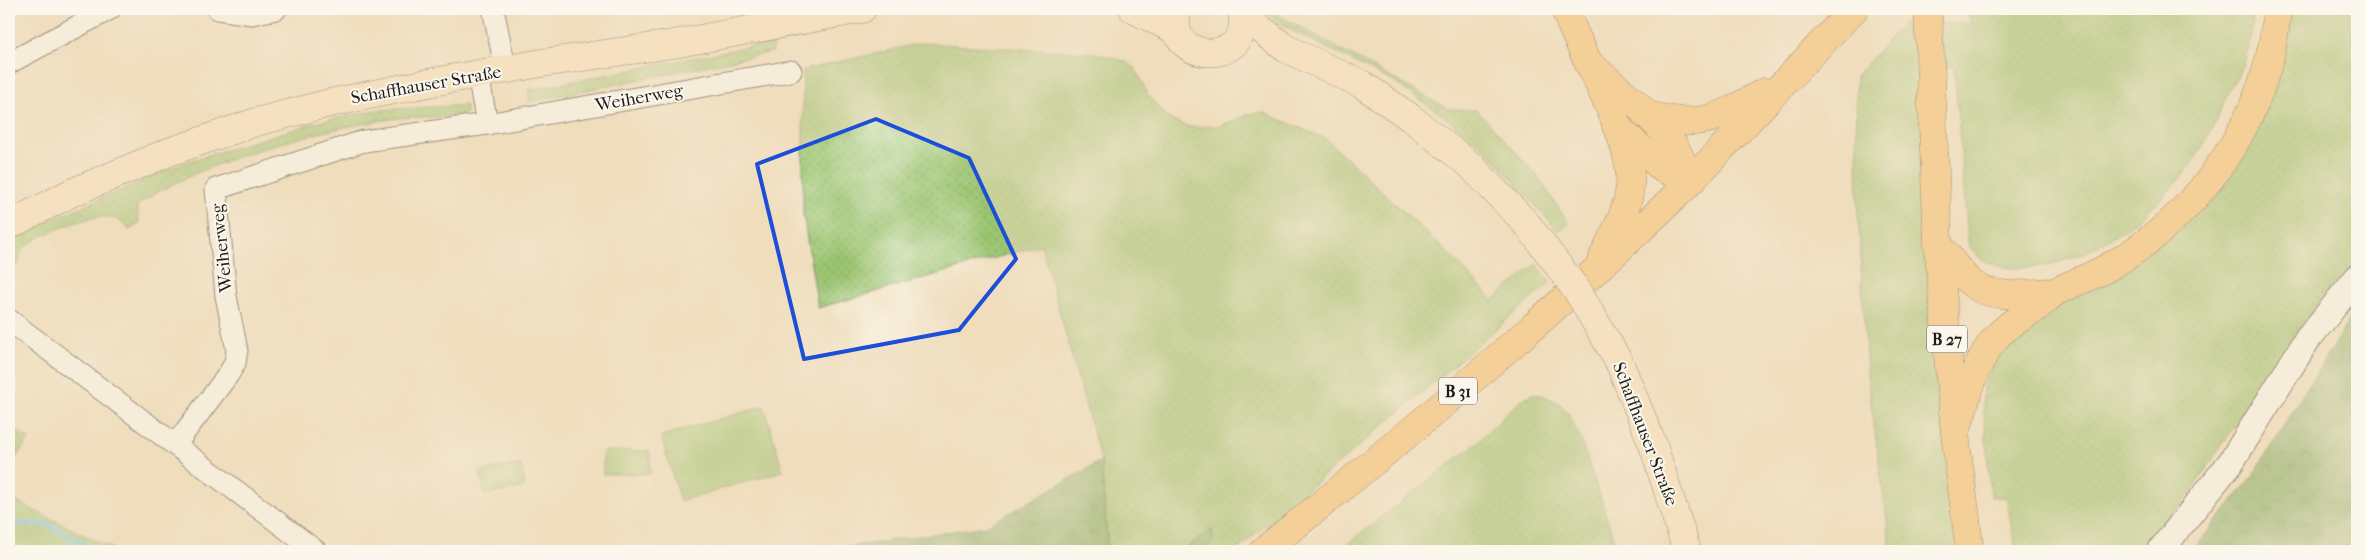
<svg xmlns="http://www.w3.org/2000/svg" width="2366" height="560" font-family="'IM FELL French Canon',serif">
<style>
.grass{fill:url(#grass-dots);stroke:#5b7046}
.forest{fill:url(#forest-crowns);stroke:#4c633f}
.pitch{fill:#9ac470;stroke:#5b7046}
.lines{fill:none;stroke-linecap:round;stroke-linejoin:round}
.stream{stroke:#66bfe3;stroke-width:5.5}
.minor-casing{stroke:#3c3934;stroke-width:23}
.tertiary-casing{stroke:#3c3934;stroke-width:28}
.secondary-casing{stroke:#3c3934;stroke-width:29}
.primary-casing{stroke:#3c3934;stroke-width:29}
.trunk-casing{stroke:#3c3934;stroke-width:29}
.minor{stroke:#fff;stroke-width:21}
.tertiary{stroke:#fff;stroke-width:26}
.secondary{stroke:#fde5c5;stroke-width:28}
.primary{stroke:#fabe6d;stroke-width:28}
.trunk{stroke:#fabe6d;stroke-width:28}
.secondary-bridge-casing{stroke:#3c3934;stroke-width:29;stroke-linecap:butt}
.secondary-bridge{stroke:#fde5c5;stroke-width:28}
.marked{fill:none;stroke:#1d4ed8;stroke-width:4;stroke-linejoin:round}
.labels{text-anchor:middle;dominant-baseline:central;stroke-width:4;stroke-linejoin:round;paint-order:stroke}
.shield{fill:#fbf7ec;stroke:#5f5e5a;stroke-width:1}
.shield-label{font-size:16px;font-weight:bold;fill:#1c1c1c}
.street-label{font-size:18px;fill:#1c1c1c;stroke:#fbf7ec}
</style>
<defs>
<pattern id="grass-dots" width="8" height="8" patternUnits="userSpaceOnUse" patternTransform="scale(1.25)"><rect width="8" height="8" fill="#9ac470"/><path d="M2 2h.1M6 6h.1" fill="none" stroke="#84a860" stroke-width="1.8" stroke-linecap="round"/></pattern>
<pattern id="forest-crowns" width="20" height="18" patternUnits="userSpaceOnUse" patternTransform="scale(1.25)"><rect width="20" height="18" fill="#7baa62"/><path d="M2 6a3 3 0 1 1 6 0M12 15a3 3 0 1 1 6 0" fill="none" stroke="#648a50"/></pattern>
</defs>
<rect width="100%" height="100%" fill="#fbf7ec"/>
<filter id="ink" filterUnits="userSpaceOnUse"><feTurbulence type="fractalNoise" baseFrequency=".02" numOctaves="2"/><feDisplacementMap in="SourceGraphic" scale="10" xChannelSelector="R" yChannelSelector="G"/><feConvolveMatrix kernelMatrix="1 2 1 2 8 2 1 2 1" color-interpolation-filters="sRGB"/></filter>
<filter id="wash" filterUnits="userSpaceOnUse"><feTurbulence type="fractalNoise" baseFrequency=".0096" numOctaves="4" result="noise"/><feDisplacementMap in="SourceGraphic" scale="20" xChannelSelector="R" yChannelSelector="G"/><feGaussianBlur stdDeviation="1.12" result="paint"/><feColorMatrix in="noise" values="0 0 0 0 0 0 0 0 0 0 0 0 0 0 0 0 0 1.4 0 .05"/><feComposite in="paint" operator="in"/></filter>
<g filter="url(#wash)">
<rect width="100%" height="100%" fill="#efddbb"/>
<path class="grass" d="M1262 9H1270L1274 13 1448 109 1477 110 1536 174 1569 224 1558 231 1486 150 1445 117 1394 82 1279 24Z
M1968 9H2255C2252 23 2251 39 2247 53 2243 67 2234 81 2227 95 2219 112 2212 132 2201 149 2167 206 2091 267 2021 268 1998 268 1978 264 1968 242L1954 67 1920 68 1950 502 1956 551H1891L1867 373 1858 213 1856 76 1904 22 1971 24Z
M2289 9H2357V262L2332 287 2295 335 2184 502 2137 551H2016L2006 497H1991L1983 402V387L2003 343 2191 215Z
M772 42 773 52 529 102V90Z
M922 43 1093 53 1125 61 1135 68 1148 95 1162 112 1173 121 1190 127 1220 126 1249 114 1263 112 1326 139 1449 254 1493 300 1536 264 1551 282 1236 551H1203L1213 543 1212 530 1182 551H1108L1101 461 1041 245 818 308 803 214V70Z
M466 105V113C441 120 416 115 391 119 310 131 205 160 137 205L139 224 129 230C123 220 110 215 98 217 83 218 32 237 23 249 20 253 20 259 19 264L9 267 11 237 186 162 314 123 377 110Z
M1532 394 1545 396 1559 403 1568 412 1581 440 1618 551H1338L1474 445 1520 401Z
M9 425 29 439 9 467Z
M9 498 117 551H9Z"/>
<path class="forest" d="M2357 307V551H2192L2252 477Z
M1101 461 1108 551H820L986 526Z
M1212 530 1213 543 1203 551H1182Z"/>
<path class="pitch" d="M764 406 783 471 680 501 661 436Z
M603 451H650V474H603Z
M521 464 525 487 484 495 480 471Z"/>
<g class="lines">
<path class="stream" d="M9 523 48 525 95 551"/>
</g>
</g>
<g filter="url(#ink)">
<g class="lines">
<g class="minor-casing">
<path id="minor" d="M218 9 252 14 276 9
M493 9 506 71
M9 63 110 9
M478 74 487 124 791 71
M9 320 316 551
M175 445 228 375 235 363 237 350 226 296 216 189 364 141 487 124"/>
</g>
<g class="tertiary-casing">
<path id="tertiary" d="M2160 551 2231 462 2307 340 2357 278"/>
</g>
<g class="secondary-casing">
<path id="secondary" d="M1133 9 1177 31
M1178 9C1160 66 1258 68 1241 9
M1243 15 1285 48 1363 85 1411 118 1470 165 1527 224
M9 225 71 193 169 152 256 122 330 103 438 81 542 63 673 44 862 9
M1619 362 1653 445 1687 551"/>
</g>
<g class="primary-casing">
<path id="primary" d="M1928 9 1938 244 1955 434 1970 551
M1588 63C1616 87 1654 115 1674 146 1681 157 1685 170 1691 181
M1645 114C1699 130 1717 119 1764 92
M1616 126 1663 169 1691 181
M1691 181 1854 9
M1938 244C1949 257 1960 275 1974 285 1996 301 2031 292 2055 292
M1955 434C1966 403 1973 365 1994 340 2006 325 2021 318 2036 308 2043 303 2049 296 2057 291 2072 283 2089 278 2105 269 2199 217 2270 117 2277 9"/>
</g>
<g class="trunk-casing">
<path id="trunk" d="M1565 9C1581 58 1634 137 1630 186 1628 211 1613 235 1603 257
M1263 551C1411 434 1555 313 1691 181"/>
</g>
<use href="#minor" class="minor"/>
<use href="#tertiary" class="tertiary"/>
<use href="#secondary" class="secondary"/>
<use href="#primary" class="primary"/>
<use href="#trunk" class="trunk"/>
<g class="secondary-bridge-casing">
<path id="secondary-bridge" d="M1527 224 1578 292 1619 362"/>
</g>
<use href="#secondary-bridge" class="secondary-bridge"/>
</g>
</g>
<path d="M0 0H2366V560H0ZM876 119 969 158 1016 259 959 330 804 359 757 164Z" fill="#efddbb" fill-opacity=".55" fill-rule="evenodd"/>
<path class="marked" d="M876 119 969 158 1016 259 959 330 804 359 757 164Z"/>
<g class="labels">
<g class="shield">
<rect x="1927" y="325.5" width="40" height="27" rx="4"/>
<rect x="1439" y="377.5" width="38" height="27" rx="4"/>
</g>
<g class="shield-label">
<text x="1947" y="339">B 27</text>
<text x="1458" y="391">B 31</text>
</g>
<g class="street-label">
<text transform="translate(426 85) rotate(-10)">Schaffhauser Straße</text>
<text transform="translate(639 98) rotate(-10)">Weiherweg</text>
<text transform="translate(222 248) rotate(-96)">Weiherweg</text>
<text transform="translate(1645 434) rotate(69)">Schaffhauser Straße</text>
</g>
</g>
<rect width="2366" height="560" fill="none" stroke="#fbf7ec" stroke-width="30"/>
</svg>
